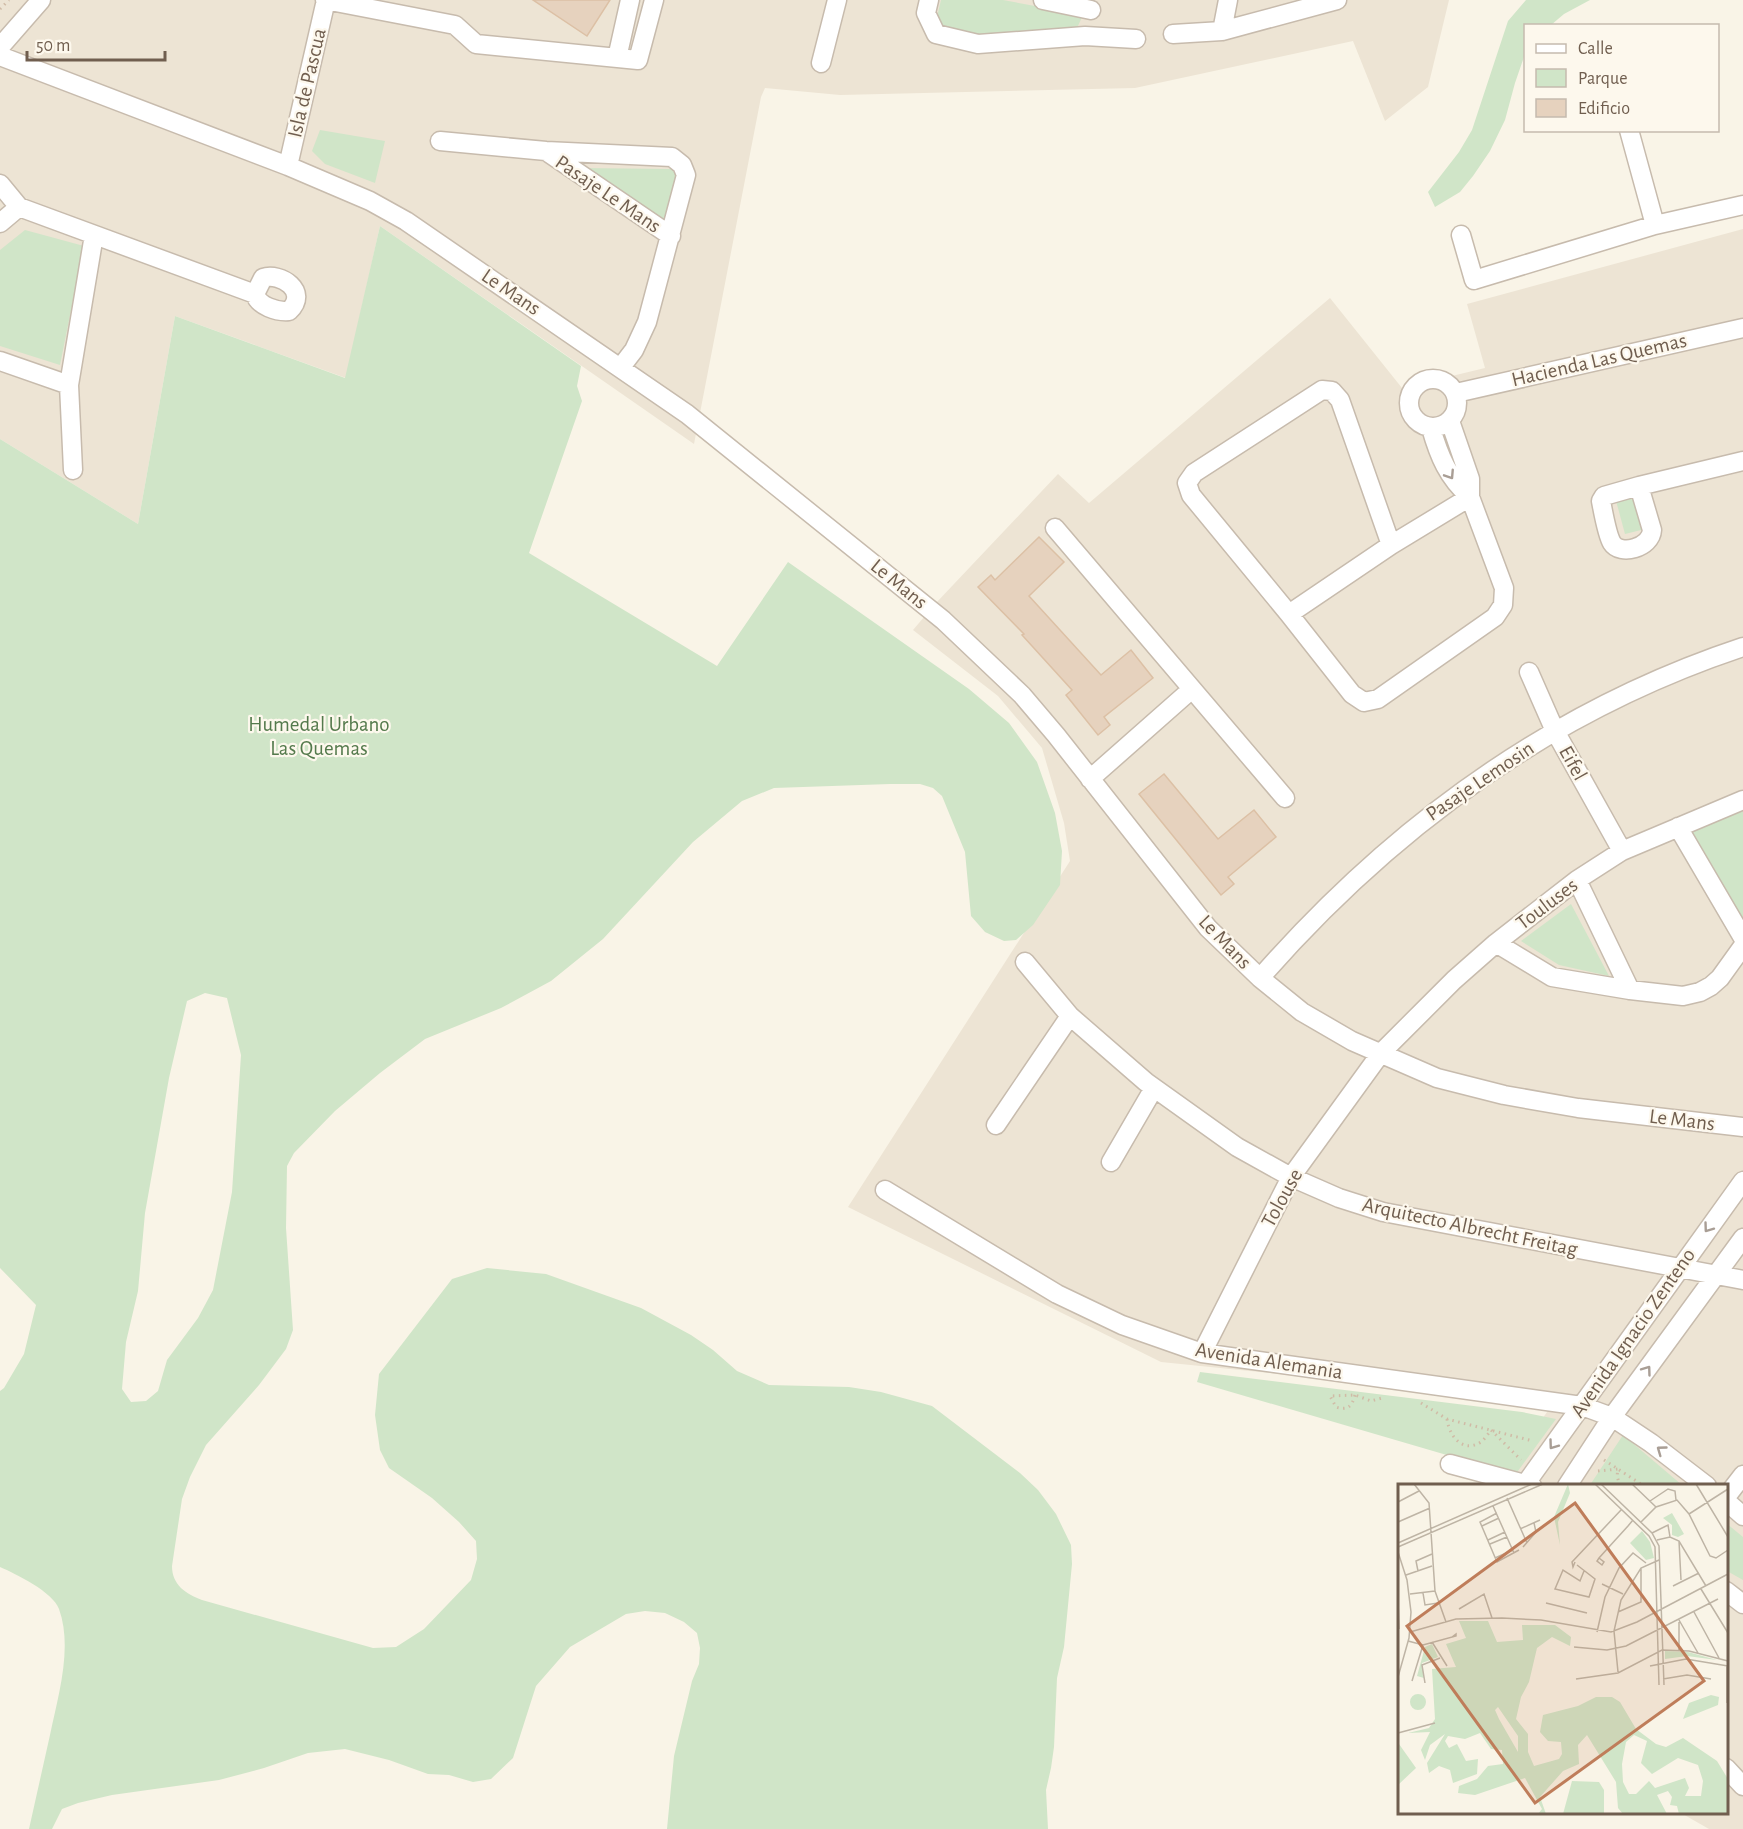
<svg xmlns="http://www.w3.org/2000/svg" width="1743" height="1829" font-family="'Alegreya Sans',sans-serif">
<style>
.residential{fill:#ede4d4}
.green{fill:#d0e5c8;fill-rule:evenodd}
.building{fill:#e6d2be;stroke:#dcc0a5;stroke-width:1.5}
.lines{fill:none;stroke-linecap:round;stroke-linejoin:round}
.minor-casing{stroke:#c7bbad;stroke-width:21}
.path{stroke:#d0bba6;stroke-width:3;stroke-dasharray:1.5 4.5;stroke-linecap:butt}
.minor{stroke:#fff;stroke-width:18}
.oneway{stroke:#a99e95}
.labels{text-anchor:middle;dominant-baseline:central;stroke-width:4.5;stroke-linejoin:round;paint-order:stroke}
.street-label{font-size:21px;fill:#705e4f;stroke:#fdf8ed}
.park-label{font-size:21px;fill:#547a4c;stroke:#fdf8ed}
.inset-road{fill:none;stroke:#beb4a5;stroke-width:1.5}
.view{fill:#bf7d5a;fill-opacity:0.15;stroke:#bf7d5a;stroke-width:3}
.inset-edge{fill:none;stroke:#705e4f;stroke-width:3}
</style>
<rect width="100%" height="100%" fill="#f9f4e7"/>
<path class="residential" d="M0 0H1449L1428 87 1385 121 1353 41 1135 88 840 95 765 88 761 97 694 444 380 226 346 378 175 316 138 524 0 439Z
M1743 229V1829H1709L1681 1813 1726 1812V1486L1496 1485 1554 1402 1161 1362 848 1207 1070 861 1064 823 1042 748 998 696 913 630 936 603 1058 474 1089 503 1330 298 1402 388 1485 368 1467 304Z"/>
<path class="green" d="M941 0H1003L1083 15 1077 28 979 37 945 28 937 17Z
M1526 0H1590L1564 14 1551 25 1526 26 1525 54 1515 83 1505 120 1490 151 1473 176 1460 192 1435 207 1428 192 1459 152 1472 130 1508 21Z
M320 130 385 141 375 183 325 164 312 151Z
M579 168 672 169 679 180 668 227Z
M380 226 581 366 577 386 582 401 529 553 717 666 788 562 969 689 1009 723 1037 762 1055 813 1062 851 1060 885 1033 925 1016 940 1004 941 985 932 971 916 965 852 942 796 933 788 920 784H890L774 788 742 801 693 842 603 939 551 981 501 1008 425 1039 380 1073 335 1111 294 1153 287 1166 286 1228 293 1330 286 1349 259 1385 206 1445 190 1477 182 1499 172 1566C172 1585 186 1594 202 1600L373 1648 396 1647 424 1629 471 1580 477 1559 476 1541 459 1522 432 1498 389 1468 380 1450 375 1415 379 1374 452 1279 487 1268 546 1274 641 1308 691 1335 713 1350 737 1371 769 1385 849 1387 881 1392 932 1406 1020 1473 1038 1490 1056 1514 1071 1545 1072 1564 1064 1647 1057 1678 1054 1747 1051 1768 1046 1790 1048 1829H667L674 1756 692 1681 699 1664 700 1648 697 1633 684 1622 665 1613 645 1611 626 1614 570 1647 536 1686 513 1758 491 1779 473 1782 449 1775 428 1774 389 1760 345 1749 308 1753 264 1768 219 1780 112 1795 78 1803 62 1809 52 1829H29C36 1798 43 1766 50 1735 58 1696 73 1648 59 1609 53 1592 16 1574 0 1567V1391L4 1388 24 1354 36 1305 0 1268V439L138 524 175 316 345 378ZM205 993 227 998 241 1055 232 1192 213 1290 198 1318 167 1360 158 1391 146 1401 131 1402 122 1389 126 1342 138 1291 145 1213 169 1078 187 1001Z
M25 230 84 246 60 365 0 346V250Z
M1639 491 1649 528 1625 534 1615 497Z
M1743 811V922L1688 833Z
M1571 904 1609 976 1559 965 1521 941Z
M1200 1372 1522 1412 1556 1419 1515 1475 1197 1382Z
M1623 1435 1682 1485H1590Z
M1726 1523 1743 1537V1580L1727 1571Z"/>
<path class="building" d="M533 0H610L587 36Z
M1039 537 1064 562 1029 596 1101 675 1131 650 1153 678 1104 717 1110 725 1098 735 1066 695 1072 690 1022 635 1024 634 978 587 991 575 995 580Z
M1164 774 1218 839 1254 810 1276 837 1228 877 1234 884 1221 895 1139 794Z"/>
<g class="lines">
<g class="minor-casing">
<path id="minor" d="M325 0 455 25 476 44 638 60 654 0
M929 0 926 13 936 34 978 44 1085 36 1136 39
M1043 0 1091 10
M1222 31 1228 0
M1173 34 1222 31 1337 0
M0 47 41 0
M0 56 288 166 370 201 406 221 687 414 943 620 1022 695 1056 735 1208 928 1260 978 1302 1012 1352 1041 1437 1078 1504 1095 1578 1108 1743 1127
M617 58 630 0
M821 63 837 0
M440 141 546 151 672 157 682 165 686 175 647 322 634 350 621 367
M546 151 671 236
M288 166 326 0
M0 184 19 207 255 294C258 306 277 312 289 311 310 291 280 272 263 278L255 294
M0 223 19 207
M1655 225 1743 205
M1461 235 1474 280 1655 225 1629 130
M0 361 69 385
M1409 403a24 24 0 1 1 48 0a24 24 0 1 1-48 0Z
M1456 393 1743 328
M1450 421 1470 479V497L1504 588 1503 605 1495 617 1378 699 1364 702 1352 694 1289 614 1191 495 1187 483 1194 473 1322 390 1332 391 1340 400 1391 545 1470 497
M1431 428C1439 456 1448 478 1470 497
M73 470 69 385 94 235
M1639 486 1652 530C1651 548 1620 556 1612 543 1607 535 1603 511 1601 501L1604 496 1639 486 1743 461
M1055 528 1285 798
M1289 614 1391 545
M1529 672 1555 731 1622 851
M1090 779 1192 689
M1678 827 1743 938
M1577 880 1630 990
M1496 943 1552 977 1630 990 1683 996 1700 992 1711 986 1720 978 1743 946
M1025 962 1070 1016 1146 1082 1237 1147 1291 1177 1339 1198 1383 1212 1743 1280
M1260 978C1393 826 1550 711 1743 647
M996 1125 1070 1016
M1111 1162 1154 1088
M885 1190 1057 1294 1122 1325 1202 1353 1582 1406 1612 1417 1651 1443 1707 1486
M1202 1353 1291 1177 1381 1053 1454 980 1496 943 1577 880 1622 851 1743 800
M1450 1464 1532 1486
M1524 1486 1743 1181
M1567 1486 1612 1417 1743 1238
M1726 1497 1743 1475
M1726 1501 1743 1516
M1726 1591 1743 1604
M1726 1768 1743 1786"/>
</g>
<path class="path" d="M0 9 9 0
M1355 1395C1352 1406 1348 1411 1336 1407L1330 1396 1355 1395 1371 1401 1382 1398
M1421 1403 1447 1419 1533 1441
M1447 1419C1449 1435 1462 1454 1481 1442 1485 1439 1488 1434 1491 1430L1521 1460
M1604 1460 1644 1486
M1598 1471 1618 1469 1617 1476 1620 1486"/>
<use href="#minor" class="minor"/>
</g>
<defs><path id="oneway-chevron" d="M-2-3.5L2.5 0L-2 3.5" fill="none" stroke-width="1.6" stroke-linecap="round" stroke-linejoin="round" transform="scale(1.5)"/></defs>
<g class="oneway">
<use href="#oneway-chevron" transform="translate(1450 475) rotate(57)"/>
<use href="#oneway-chevron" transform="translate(1708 1228) rotate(126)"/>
<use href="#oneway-chevron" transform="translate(1647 1370) rotate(-54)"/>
<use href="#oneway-chevron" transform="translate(1553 1445) rotate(126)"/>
<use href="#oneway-chevron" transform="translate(1661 1450) rotate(-144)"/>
</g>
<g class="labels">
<g class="street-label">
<text transform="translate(307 83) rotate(-77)">Isla de Pascua</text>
<text transform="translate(608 194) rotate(34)">Pasaje Le Mans</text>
<text transform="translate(511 292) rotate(34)">Le Mans</text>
<text transform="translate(1599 360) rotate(-13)">Hacienda Las Quemas</text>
<text transform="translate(899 584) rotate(39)">Le Mans</text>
<text transform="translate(1573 763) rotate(61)">Eifel</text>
<text transform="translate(1480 781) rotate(-34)">Pasaje Lemosin</text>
<text transform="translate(1547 904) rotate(-37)">Touluses</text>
<text transform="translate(1225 942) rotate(46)">Le Mans</text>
<text transform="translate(1682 1120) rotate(7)">Le Mans</text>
<text transform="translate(1282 1198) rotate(-61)">Tolouse</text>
<text transform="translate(1470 1227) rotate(12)">Arquitecto Albrecht Freitag</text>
<text transform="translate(1633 1333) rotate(-55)">Avenida Ignacio Zenteno</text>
<text transform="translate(1269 1361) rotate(9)">Avenida Alemania</text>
</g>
<g class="park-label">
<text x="319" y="724">Humedal Urbano<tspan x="319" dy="24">Las Quemas</tspan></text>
</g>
</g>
<g transform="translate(1398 1484)">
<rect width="330" height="330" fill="#f9f4e7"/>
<path d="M170 0 172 9 160 38 162 61 156 33ZM274 29 286 50 280 53 274 51V41L265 34ZM244 47 252 58 256 74 248 76 232 59ZM61 137H90L99 158 125 156 124 141H157L173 153 172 162 154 153 139 164 131 198 123 213 118 235 130 250V268L136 282 161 275 164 270 163 258 150 257 142 248 145 231 180 222 198 213H214L222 218 238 245 258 260 268 263 285 254 319 277 330 295V330H281L279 322 272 321 274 313 270 307 259 311 269 330H225L220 324 218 298 189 251 180 261 181 280 165 287 142 313 148 330H140L144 325 127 294 77 311 60 309 61 302 79 295 90 282 105 280 104 266 93 265 82 249 67 255 50 252 47 257 51 264 59 260 68 277 80 275 79 290 55 299 52 286 41 282 31 289 29 279 47 250 32 261 27 276 23 266 32 248 10 249 31 244 37 235 34 185 58 183 48 160 68 154ZM100 223 120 252V268L101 235 97 226ZM236 251 249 257 243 279 254 290 280 274 300 281 305 297 303 312H287L291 304 287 294 257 304 251 297 238 310H231L225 298 224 280 228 258ZM34 160 40 173 24 179 26 194 19 192 27 163ZM267 167 290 168 319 176 289 172 267 175ZM12 218a8 8 0 1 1 16 0a8 8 0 1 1-16 0ZM313 211 321 213 320 221 285 235 291 219ZM1 260 18 284 0 301V261ZM174 297 201 298 206 306V330H165Z" fill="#d0e5c8" fill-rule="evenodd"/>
<path class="inset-road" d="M16 0 31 19 37 107 48 138M197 0 251 52 257 63 261 201M203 0 254 49 261 62 266 201M234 0 258 23M298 0 330 53M109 14 129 59M252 17 270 5 277 7 278 16M0 18 21 7M95 22 116 69M99 29 82 38 99 78 121 66M291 30 330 5M0 38 32 24M243 38 258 23 279 16 291 30 312 72 318 74 330 66M84 42 101 34M122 45 142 36M254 49 270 41 272 53M90 56 107 48M259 56 272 53 281 57 308 102M281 57 283 96M0 59 134 0M92 60 109 53M0 63 145 0M125 63 138 48 136 39M0 68 9 96 13 128 11 154 0 193M97 74 115 66M201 74 206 78 204 81 199 77 201 74 210 64 230 42 235 36M177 78 175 83 174 78 223 26M179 81 197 95 191 113 157 105 165 86 182 97 186 87M20 87 18 77 34 70M8 91 34 82M204 100 225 110M275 102 301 89M303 105 330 149M25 109 27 121 40 119M12 110 37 107M0 116 1 145M148 119 189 129M61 125 86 110 94 134M220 128 243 118V84M296 128 321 174M281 136 300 169M12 148 58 135 104 134 143 136 213 148 239 138 330 90M199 148 207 113 221 84 235 69 248 79M10 157 25 161 58 152V150L54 153M34 158 49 182M176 163 209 166 228 162 320 115M281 166V138M252 182 288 175 330 182M329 182V219M220 188 216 147 223 116 243 84 261 76M178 195 220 189 264 166 291 167 330 177M265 195 289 191 313 195M14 197 25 161M27 199 24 181 42 174M0 249 37 239"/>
<path class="view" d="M177 19 306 197 137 319 9 142Z"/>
<rect width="330" height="330" class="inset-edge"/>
</g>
<rect x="1524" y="24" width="195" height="108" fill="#fdf8ed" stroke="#c5baae" stroke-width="1.5"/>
<rect x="1536" y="44" width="30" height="9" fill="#ffffff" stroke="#c5baae" stroke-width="1.5"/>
<text x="1578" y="54" font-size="18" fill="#705e4f">Calle</text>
<rect x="1536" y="69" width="30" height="18" fill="#d0e5c8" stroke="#c5baae" stroke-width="1.5"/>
<text x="1578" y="84" font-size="18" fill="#705e4f">Parque</text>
<rect x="1536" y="99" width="30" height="18" fill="#e6d2be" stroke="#c5baae" stroke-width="1.5"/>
<text x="1578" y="114" font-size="18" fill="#705e4f">Edificio</text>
<path d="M27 51v9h138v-9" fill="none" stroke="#705e4f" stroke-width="3"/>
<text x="36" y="51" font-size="18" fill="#705e4f" stroke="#fdf8ed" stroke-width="4.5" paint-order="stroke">50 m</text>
</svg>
